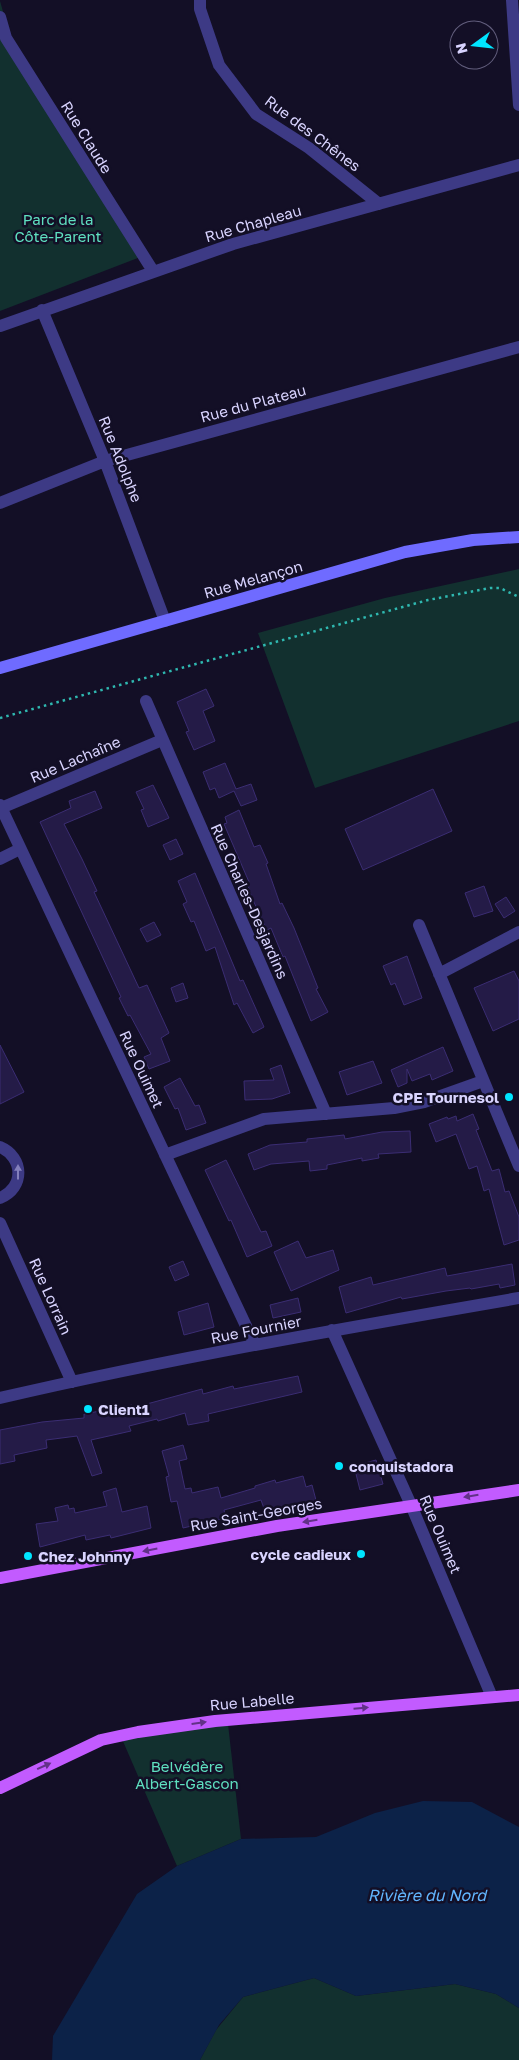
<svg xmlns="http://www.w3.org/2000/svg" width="519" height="2060" font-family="'Golos Text',sans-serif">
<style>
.green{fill:#12302f}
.water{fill:#0c2248}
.building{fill:#241b47;stroke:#3b2d73}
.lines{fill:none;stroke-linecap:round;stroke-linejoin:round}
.path{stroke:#2fb8b0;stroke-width:2.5;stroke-dasharray:2.5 4;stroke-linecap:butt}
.street{stroke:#3d3a85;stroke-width:12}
.secondary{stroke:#6f6bff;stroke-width:12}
.primary{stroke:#c25bff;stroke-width:12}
.oneway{fill:#837fbc}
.oneway2{fill:#623188}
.poi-dot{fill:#00e5ff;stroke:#130f26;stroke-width:2}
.labels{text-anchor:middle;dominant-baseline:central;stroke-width:5;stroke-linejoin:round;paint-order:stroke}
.street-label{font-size:15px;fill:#d9d4ff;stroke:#130f26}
.park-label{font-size:15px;fill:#5fe0c0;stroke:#130f26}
.poi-label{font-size:15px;font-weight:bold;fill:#d9d4ff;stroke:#130f26;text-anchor:start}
.water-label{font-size:16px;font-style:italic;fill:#62b6ff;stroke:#130f26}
</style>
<rect width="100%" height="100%" fill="#130f26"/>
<path class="green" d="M0 1 15 54 143 256 0 311Z
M519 569V721L315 788 258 633 385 598Z
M228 1724 241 1839 177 1866 122 1739Z
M314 1978 356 1996 455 1984 496 1994 519 2008V2060H200L216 2030 243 1997Z"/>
<path class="water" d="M423 1801 472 1802 519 1827V2008L496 1994 455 1984 356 1996 314 1978 243 1997 219 2025 200 2060H52L53 2036 137 1894 177 1866 241 1839 316 1837 375 1813Z"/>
<path class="building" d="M206 689 214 706 203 711 215 741 194 750 186 732 189 731 177 702Z
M225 763 236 789 251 784 257 800 241 806 234 791 219 798 215 788 210 790 203 772Z
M153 785 169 818 148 827 141 810 144 809 136 792Z
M433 789 452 831 363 870 345 829Z
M95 791 102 808 64 824 82 859 97 891 94 892 139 988 147 985 169 1033 161 1038 170 1061 149 1069 144 1057 151 1054 130 1015 128 1016 119 998 121 997 40 822 71 808 69 801Z
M239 810 254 847 260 845 268 863 266 864 280 904 282 903 294 928 318 988 316 989 328 1012 311 1021 285 956 283 957 271 928 267 930 252 898 247 883 249 882 224 824 227 823 225 817Z
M176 839 183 854 170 860 163 845Z
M195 873 240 981 243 980 264 1027 253 1033 237 1003 234 1005 215 947 206 951 194 921 191 922 183 904 187 902 178 881Z
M484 886 493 911 474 917 465 893Z
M506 897 515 911 504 918 495 904Z
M154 922 161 935 147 942 140 929Z
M407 956 422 998 404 1005 395 983 391 985 383 966Z
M514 971 519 981V1019L493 1031 474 988Z
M183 983 188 998 176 1002 171 988Z
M0 1045 24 1092 0 1104Z
M443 1047 453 1071 432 1080 430 1074 412 1081 407 1069V1083L398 1087 391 1070Z
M373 1061 382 1083 347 1095 339 1072Z
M281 1065 290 1093 272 1099 245 1100 244 1081 274 1080 270 1069Z
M180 1078 195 1106 199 1105 206 1123 186 1130 178 1108 175 1109 164 1087Z
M473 1114 479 1129 476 1130 492 1171 499 1169 505 1192 509 1191 519 1217V1240L504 1245 489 1189 484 1191 477 1166 469 1169 456 1134 436 1142 429 1124 447 1117 448 1119 456 1116 457 1121Z
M410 1131 411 1152 378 1154 379 1158 362 1161V1158L327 1165V1169L310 1171 309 1161 271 1164 254 1170 248 1154 270 1145 307 1142V1139L344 1135 345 1139 382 1132Z
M226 1160 261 1232 266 1231 272 1246 247 1257 231 1220 229 1221 205 1170Z
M298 1241 306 1258 333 1250 339 1270 291 1291 274 1252Z
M183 1261 189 1275 175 1281 169 1267Z
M512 1264 515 1285 500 1288 499 1284 471 1289 470 1288 446 1291 402 1299 401 1297 346 1313 339 1287 371 1277 373 1285 445 1268 447 1276Z
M298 1298 301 1312 273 1318 270 1305Z
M208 1303 214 1327 184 1335 178 1312Z
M298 1376 302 1392 208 1414 209 1421 188 1425 185 1413 158 1421 157 1419 129 1426 131 1431 91 1440 102 1473 92 1476 77 1436 46 1440 47 1448 14 1455 15 1461 0 1464V1430L42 1422 84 1418V1414L132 1405V1408L202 1389 203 1394 233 1386 234 1389Z
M183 1445 187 1459 179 1461 185 1489 191 1488 192 1493 218 1487 221 1498 255 1488V1486L275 1480 276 1483 303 1476 306 1487 312 1485 317 1504 297 1509 296 1505 266 1514 261 1500 224 1510 226 1518 183 1528 177 1501 171 1502 166 1477 169 1476 162 1451Z
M376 1460 383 1484 360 1490 354 1466Z
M116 1488 122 1512 147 1506 151 1528 111 1538 110 1535 86 1540 85 1535 40 1547 36 1524 58 1521 55 1508 68 1505 69 1509 74 1508 75 1513 107 1506 103 1492Z"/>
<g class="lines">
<path class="path" d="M0 718 428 600 490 588H500L519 597"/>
<path class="street" d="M200 0V9L219 65 256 114 309 148 379 204
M512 0 519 105
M0 17 6 38 153 271
M42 310 105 461 165 621
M0 326 233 244 519 165
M0 503 105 461 519 347
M146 701 326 1114
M0 805 255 1345
M1 808 162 740
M0 859 20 849
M419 925 519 1166
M439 974 519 932
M0 1147C24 1157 25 1188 0 1198
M165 1155 264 1119 394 1108 424 1102 483 1081
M0 1223 72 1382
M332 1330 411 1505 492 1697
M0 1398C172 1358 345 1328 519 1298"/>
<path class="secondary" d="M0 668 405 552 473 540 519 537"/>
<path class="primary" d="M0 1578 277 1526 519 1490
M0 1788 101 1740 138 1732 215 1721 519 1695"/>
</g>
<defs><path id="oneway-solid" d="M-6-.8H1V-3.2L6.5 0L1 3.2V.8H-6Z" transform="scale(1.25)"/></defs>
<use class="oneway" href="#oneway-solid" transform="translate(18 1172) rotate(-90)"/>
<g class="oneway2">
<use href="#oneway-solid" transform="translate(471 1496) rotate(171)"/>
<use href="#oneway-solid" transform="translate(310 1521) rotate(171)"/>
<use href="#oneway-solid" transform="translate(150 1550) rotate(169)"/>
<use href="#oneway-solid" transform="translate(361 1708) rotate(-5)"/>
<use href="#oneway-solid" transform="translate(199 1723) rotate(-8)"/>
<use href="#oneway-solid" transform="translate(44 1766) rotate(-24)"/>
</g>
<g class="poi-dot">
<circle cx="509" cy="1097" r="5"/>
<circle cx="88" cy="1409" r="5"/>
<circle cx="339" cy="1466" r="5"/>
<circle cx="361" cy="1554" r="5"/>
<circle cx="28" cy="1556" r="5"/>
</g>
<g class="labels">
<g class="street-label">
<text transform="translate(313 133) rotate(37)">Rue des Chênes</text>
<text transform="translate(87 137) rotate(58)">Rue Claude</text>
<text transform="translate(253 223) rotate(-16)">Rue Chapleau</text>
<text transform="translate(253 403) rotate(-15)">Rue du Plateau</text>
<text transform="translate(121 459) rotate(68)">Rue Adolphe</text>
<text transform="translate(253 579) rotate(-16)">Rue Melançon</text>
<text transform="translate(75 759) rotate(-23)">Rue Lachaîne</text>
<text transform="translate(250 901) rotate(66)">Rue Charles-Desjardins</text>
<text transform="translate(142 1069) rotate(65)">Rue Ouimet</text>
<text transform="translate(51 1296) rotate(66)">Rue Lorrain</text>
<text transform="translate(256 1329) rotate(-11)">Rue Fournier</text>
<text transform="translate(256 1514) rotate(-10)">Rue Saint-Georges</text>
<text transform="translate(441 1534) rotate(67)">Rue Ouimet</text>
<text transform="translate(252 1701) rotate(-5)">Rue Labelle</text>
</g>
<g class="park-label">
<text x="58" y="219">Parc de la<tspan x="58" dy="17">Côte-Parent</tspan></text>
<text x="187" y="1766">Belvédère<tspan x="187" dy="17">Albert-Gascon</tspan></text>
</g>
<g class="poi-label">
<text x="499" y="1097" text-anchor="end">CPE Tournesol</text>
<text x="98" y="1409">Client1</text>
<text x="349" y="1466">conquistadora</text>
<text x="351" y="1554" text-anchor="end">cycle cadieux</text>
<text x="38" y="1556">Chez Johnny</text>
</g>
<g class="water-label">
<text x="427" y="1895">Rivière du Nord</text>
</g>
</g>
<g transform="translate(474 45) rotate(255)"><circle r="24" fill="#130f26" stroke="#625e7d"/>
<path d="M0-4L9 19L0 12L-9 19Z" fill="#00e5ff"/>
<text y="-8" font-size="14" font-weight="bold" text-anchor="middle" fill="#d9d4ff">N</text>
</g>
</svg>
